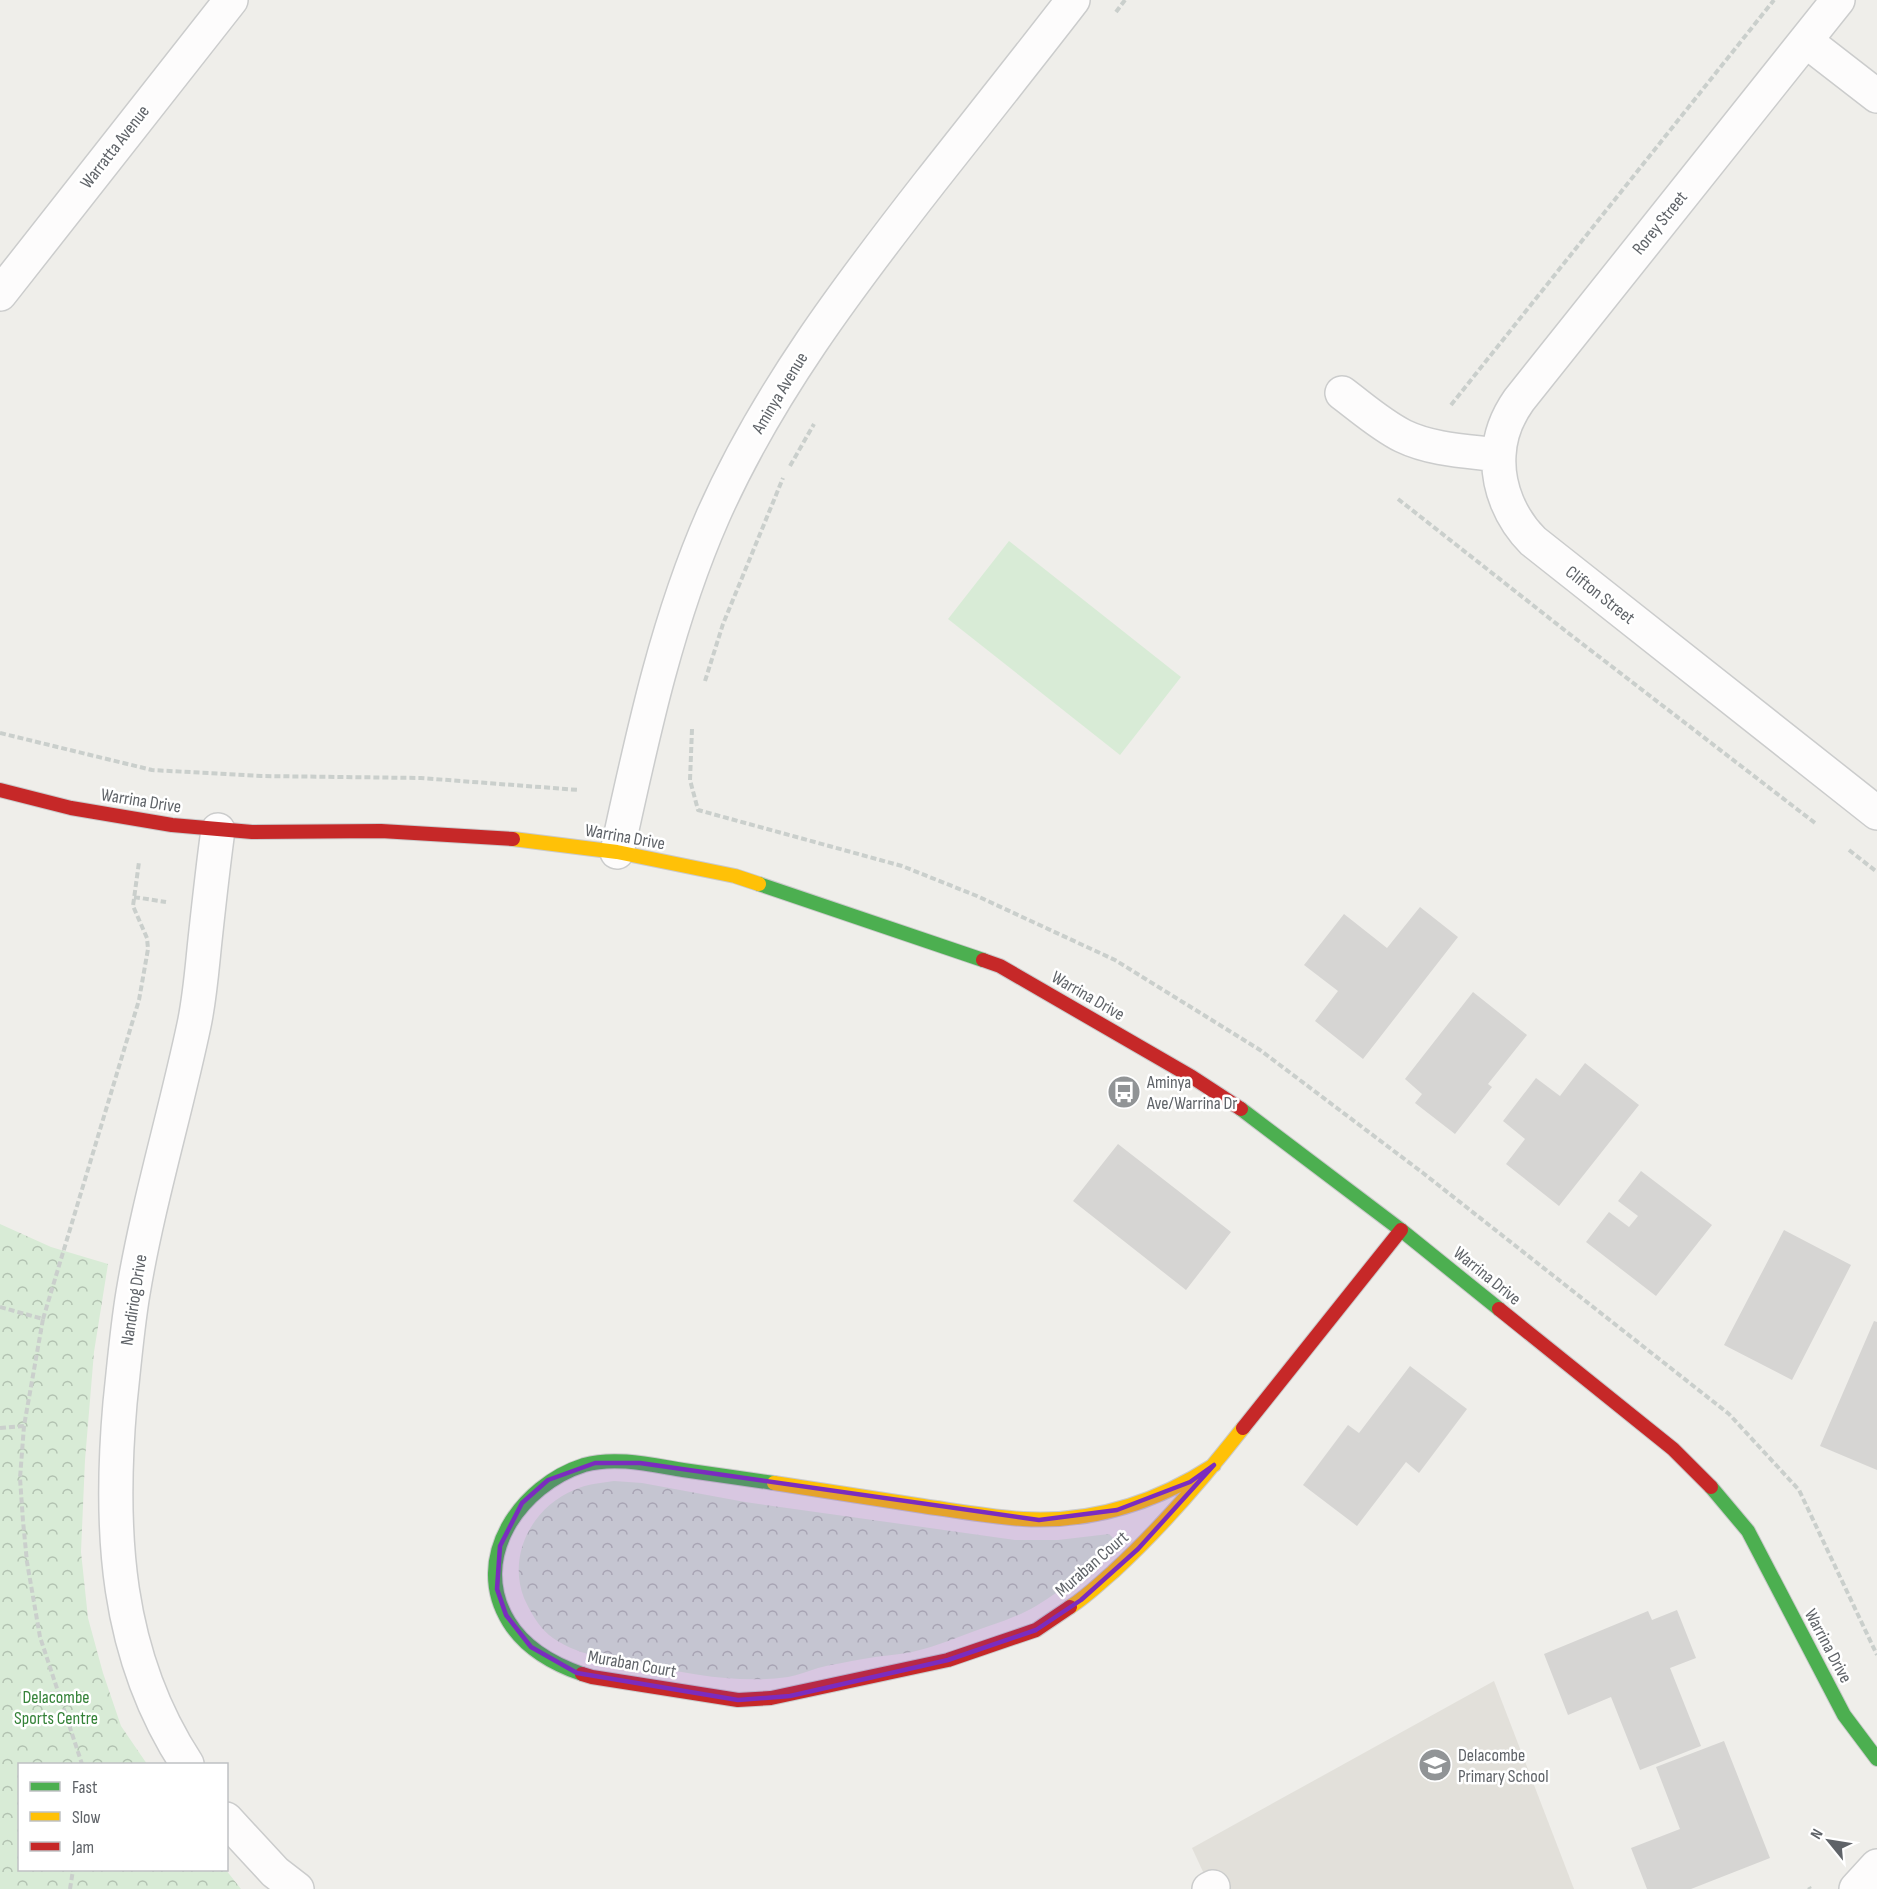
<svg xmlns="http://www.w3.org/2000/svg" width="1877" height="1889" font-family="'Sofia Sans Condensed',sans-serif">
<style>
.education{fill:#e2e0da}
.grass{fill:#d8ebd6}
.park{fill:url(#park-crowns)}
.building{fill:#d6d5d3}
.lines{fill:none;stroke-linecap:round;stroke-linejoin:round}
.street-casing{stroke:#cbcccc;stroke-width:36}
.fast-casing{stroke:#cacacb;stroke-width:16}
.slow-casing{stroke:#cacacb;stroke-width:16}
.jam-casing{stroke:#cacacb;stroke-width:16}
.path{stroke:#cacfcc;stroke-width:4;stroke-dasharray:6 3;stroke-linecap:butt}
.street{stroke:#fdfcfc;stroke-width:33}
.fast{stroke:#4caf50;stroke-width:14}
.slow{stroke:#ffc107;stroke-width:14}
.jam{stroke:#c62828;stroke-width:14}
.marked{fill:#7b2cbf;fill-opacity:0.2;stroke:#7b2cbf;stroke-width:4.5;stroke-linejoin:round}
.labels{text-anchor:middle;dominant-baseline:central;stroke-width:5;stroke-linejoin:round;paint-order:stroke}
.street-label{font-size:18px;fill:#5f6368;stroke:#fff}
.poi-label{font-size:18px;fill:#5f6368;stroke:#fff;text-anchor:start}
.park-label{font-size:18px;fill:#348238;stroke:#fff}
</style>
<defs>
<pattern id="park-crowns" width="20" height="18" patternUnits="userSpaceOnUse" patternTransform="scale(1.5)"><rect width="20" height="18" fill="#d8ebd6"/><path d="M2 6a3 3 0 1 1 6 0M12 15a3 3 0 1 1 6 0" fill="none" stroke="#b2c2b1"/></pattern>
</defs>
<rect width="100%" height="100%" fill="#efeeea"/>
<path class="education" d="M1494 1681 1574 1889H1211L1192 1848Z"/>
<path class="grass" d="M1009 541 1181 677 1120 755 948 619Z"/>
<path class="park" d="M0 1224 51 1247 108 1264 94 1352 85 1460 81 1552 88 1618 103 1673 121 1726 147 1764H20V1870H226L241 1889H0Z
M614 1481 642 1483 745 1502 1015 1540H1058L1109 1534 1113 1538 1114 1544C1090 1566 1065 1589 1036 1606 1014 1619 988 1626 964 1635 948 1641 930 1648 912 1652 896 1655 879 1656 863 1659 848 1662 833 1664 818 1668 808 1671 798 1675 788 1677 739 1684 691 1674 644 1665 612 1659 575 1656 549 1635 538 1626 530 1611 524 1598 507 1554 533 1507 574 1490 587 1484 600 1483 614 1481Z"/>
<path class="building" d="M1420 907 1458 937 1363 1059 1315 1021 1338 991 1304 965 1344 914 1387 948Z
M1473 992 1527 1035 1488 1084 1492 1087 1455 1134 1415 1103 1422 1094 1405 1079Z
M1585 1063 1639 1105 1559 1206 1506 1164 1525 1139 1503 1121 1536 1078 1560 1096Z
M1118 1144 1231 1232 1186 1290 1073 1201Z
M1641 1171 1712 1225 1656 1296 1586 1242 1609 1212 1629 1227 1638 1216 1618 1201Z
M1784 1230 1851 1265 1792 1380 1724 1345Z
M1874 1321 1877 1322V1470L1820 1446Z
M1410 1366 1467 1409 1419 1473 1406 1462 1357 1526 1303 1485 1348 1425 1359 1433Z
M1677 1610 1696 1658 1670 1668 1701 1746 1640 1770 1611 1697 1568 1715 1544 1654 1648 1611 1652 1620Z
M1724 1741 1770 1858 1691 1889H1647L1631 1848 1680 1829 1656 1767Z"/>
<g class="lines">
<g class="street-casing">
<path id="street" d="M1806 41 1877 96
M0 294 231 0
M1342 393C1362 408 1381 425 1403 436 1432 450 1467 451 1499 455 1497 487 1511 519 1533 541L1877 813
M1499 455C1500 434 1507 417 1519 400L1838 0
M617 852C642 738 666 623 713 516 767 394 848 287 930 182 978 121 1026 61 1073 0
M187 1764C115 1654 109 1530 120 1403 124 1366 127 1329 133 1293 148 1203 175 1115 194 1025 200 997 202 968 205 940 209 903 213 866 218 830
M226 1819 275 1872 297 1889
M1209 1889 1213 1887
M1856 1889 1877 1866"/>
</g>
<g class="fast-casing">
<path id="fast" d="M759 884 983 960
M1241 1109 1401 1230 1499 1309
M1711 1487 1748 1531 1844 1715 1877 1759
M582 1674C553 1664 525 1648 509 1622 469 1558 521 1485 584 1465 616 1456 652 1465 683 1470 713 1474 744 1479 774 1483"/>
</g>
<g class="slow-casing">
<path id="slow" d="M513 839 617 852 735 876 759 884
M774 1483C823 1491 873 1498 923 1506 957 1511 990 1517 1023 1519 1092 1523 1157 1502 1214 1465
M1070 1607C1086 1597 1099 1584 1113 1572 1161 1528 1203 1479 1243 1428"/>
</g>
<g class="jam-casing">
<path id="jam" d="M0 790 71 808 172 825 252 832 381 831 513 839
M983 960 1000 966 1192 1077 1241 1109
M1499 1309 1673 1449 1711 1487
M1243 1428 1401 1230
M582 1674 592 1677 738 1700 771 1698 948 1660 1036 1630 1070 1607"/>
</g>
<path class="path" d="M1116 12 1125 0
M1451 405 1774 0
M790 466 814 424
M1398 499 1567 632 1815 823
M705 681 723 624 783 478
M692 729 690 780 698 810 902 866 977 896 1115 960 1260 1050 1423 1173 1729 1414 1799 1490 1877 1655
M0 733 152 770 261 776 421 778 579 790
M1849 850 1877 872
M134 897 166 902
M0 1307 43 1319 24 1426 20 1478 23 1521 27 1562 40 1637 82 1764
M43 1319 139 1000 148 949 147 938 133 906 139 862
M0 1428 24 1426
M1809 1887 1810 1889
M70 1889 73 1870"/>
<use href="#street" class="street"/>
<use href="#fast" class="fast"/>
<use href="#slow" class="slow"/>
<use href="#jam" class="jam"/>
</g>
<path class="marked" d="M595 1463H640L1039 1520 1117 1510 1190 1482 1214 1465 1138 1549 1081 1600 1036 1630 948 1660 790 1696 738 1700 577 1673 531 1647 506 1615 497 1589 500 1546 522 1503 548 1480Z"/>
<defs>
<g id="bus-disc" transform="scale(1.725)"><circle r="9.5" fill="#919496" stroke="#fff"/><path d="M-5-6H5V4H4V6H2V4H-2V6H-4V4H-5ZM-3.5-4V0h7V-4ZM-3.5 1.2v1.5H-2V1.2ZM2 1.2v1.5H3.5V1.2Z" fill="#fff"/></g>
<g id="school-disc" transform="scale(1.725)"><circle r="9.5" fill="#919496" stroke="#fff"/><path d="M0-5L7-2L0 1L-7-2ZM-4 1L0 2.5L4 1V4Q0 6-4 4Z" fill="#fff"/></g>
</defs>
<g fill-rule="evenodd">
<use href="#bus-disc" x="1124" y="1092"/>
<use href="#school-disc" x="1435" y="1765"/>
</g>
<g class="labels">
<g class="street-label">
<text transform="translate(115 147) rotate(-52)">Warratta Avenue</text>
<text transform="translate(1660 223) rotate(-51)">Rorey Street</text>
<text transform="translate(780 393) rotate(-59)">Aminya Avenue</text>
<text transform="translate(1600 595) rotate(38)">Clifton Street</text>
<text transform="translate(141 801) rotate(9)">Warrina Drive</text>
<text transform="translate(625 837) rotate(10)">Warrina Drive</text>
<text transform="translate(1088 996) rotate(30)">Warrina Drive</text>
<text transform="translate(1487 1276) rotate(39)">Warrina Drive</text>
<text transform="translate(134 1300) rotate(-81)">Nandiriog Drive</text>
<text transform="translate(1092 1564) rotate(-41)">Muraban Court</text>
<text transform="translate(1828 1646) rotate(62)">Warrina Drive</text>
<text transform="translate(632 1664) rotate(10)">Muraban Court</text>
</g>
<g class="poi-label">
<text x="1147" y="1082">Aminya<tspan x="1147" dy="21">Ave/Warrina Dr</tspan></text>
<text x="1458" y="1755">Delacombe<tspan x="1458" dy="21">Primary School</tspan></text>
</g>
<g class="park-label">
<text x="56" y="1697">Delacombe<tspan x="56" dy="21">Sports Centre</tspan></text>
</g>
</g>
<rect x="18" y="1763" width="210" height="108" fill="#ffffff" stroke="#bfc1c3" stroke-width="1.5"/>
<rect x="30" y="1782" width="30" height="9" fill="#4caf50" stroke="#bfc1c3" stroke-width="1.5"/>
<text x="72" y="1793" font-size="18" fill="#5f6368">Fast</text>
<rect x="30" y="1812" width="30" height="9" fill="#ffc107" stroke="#bfc1c3" stroke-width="1.5"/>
<text x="72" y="1823" font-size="18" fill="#5f6368">Slow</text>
<rect x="30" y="1842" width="30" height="9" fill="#c62828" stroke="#bfc1c3" stroke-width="1.5"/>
<text x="72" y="1853" font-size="18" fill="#5f6368">Jam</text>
<g transform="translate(1829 1841) rotate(300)" stroke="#ffffff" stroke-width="4.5" paint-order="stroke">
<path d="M0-4.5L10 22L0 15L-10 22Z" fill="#5f6368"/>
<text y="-9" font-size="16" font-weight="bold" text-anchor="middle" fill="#5f6368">N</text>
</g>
</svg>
